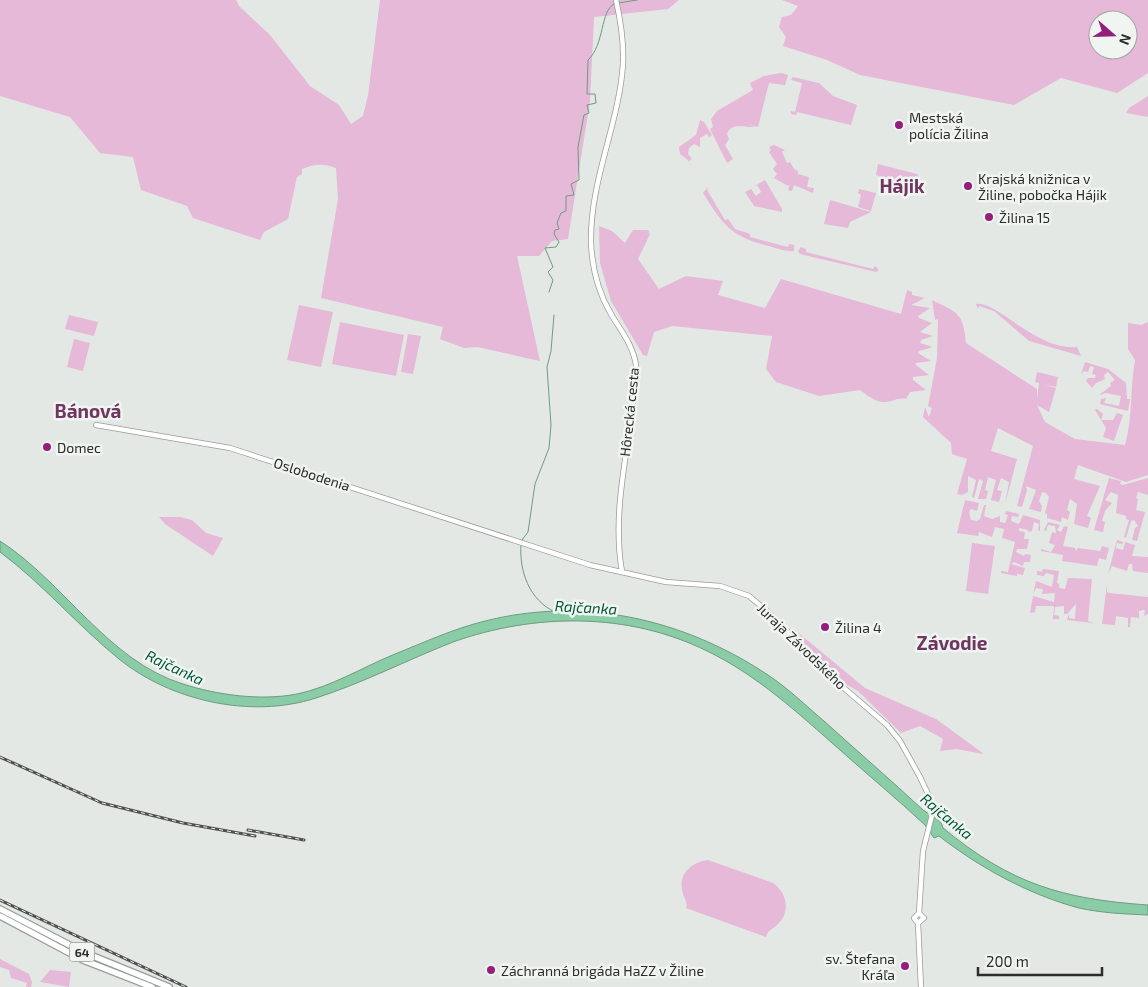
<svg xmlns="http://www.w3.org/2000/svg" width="1148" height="987" font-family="'Exo 2',sans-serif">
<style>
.green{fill:#e5b9d7;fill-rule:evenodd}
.water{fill:#89cca5;stroke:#6d9c81}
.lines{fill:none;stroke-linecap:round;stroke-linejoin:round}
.stream{stroke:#6d9c81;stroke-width:1}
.minor-casing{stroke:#999d9a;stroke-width:6}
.major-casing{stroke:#999d9a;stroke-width:8}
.minor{stroke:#fff;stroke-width:4.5}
.major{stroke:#fff;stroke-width:5.5}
.rail-casing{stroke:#4e514f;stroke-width:3}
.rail{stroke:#f0f5f2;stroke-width:1;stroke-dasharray:4;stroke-linecap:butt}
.poi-dot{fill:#941e7b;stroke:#f0f5f2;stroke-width:2}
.labels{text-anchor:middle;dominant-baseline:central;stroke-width:5;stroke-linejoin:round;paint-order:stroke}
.shield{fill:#f0f5f2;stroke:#666967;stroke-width:1}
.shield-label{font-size:12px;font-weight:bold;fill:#2b2d2c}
.poi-label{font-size:14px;fill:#2b2d2c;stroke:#f0f5f2;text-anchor:start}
.street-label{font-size:14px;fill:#2b2d2c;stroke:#f0f5f2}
.water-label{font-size:15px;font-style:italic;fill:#005734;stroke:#f0f5f2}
.district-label{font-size:19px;font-weight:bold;fill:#703660;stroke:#f0f5f2}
</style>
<rect width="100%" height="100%" fill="#e3e8e5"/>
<path class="green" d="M0 0H236L239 6 270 35 310 86 339 105 351 124 363 116 368 95 380 0H679L668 9 594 17 590 101 568 239 552 241 539 256H517L540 361 477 347 464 348 440 339 443 327 321 298 338 199 336 168C322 163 315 164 302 169V174L297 177 288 219 264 232 260 240 193 218 187 206 141 190 133 157 100 153 70 117 0 96Z
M782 0H1148V73L1117 93 1061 78 1014 105 860 75 827 60 783 46 786 37 779 27 782 17 791 15 798 6ZM1098 20H1128V50H1098Z
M781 73 788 75 785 85 769 83 758 127 748 124 755 127C746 128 731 122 727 134L729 139 725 145 733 159 727 163 710 129 713 127 711 119 717 111 753 90 750 83 764 76Z
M793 77 819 83 833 96 857 105 851 125 797 112 796 115 791 114V111L795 112 802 83 791 80Z
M1148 96V117L1126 113 1129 108Z
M700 120 704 122 712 135 709 137 707 134 700 138V147L694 144 689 148 688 154 692 159 689 161 694 171 688 160 680 154 679 147 696 135Z
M774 145 785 150 782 152 787 163 790 162 794 169 798 171V174L809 177 807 187 814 188 813 193 794 185 792 191 788 190 790 183 788 186 774 178 777 174 773 169 777 164 769 152 771 150 769 147Z
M878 164 917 174 921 181 919 186 911 187 899 196 895 190 890 189V186L880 183 881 177 876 175Z
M765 180 782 209V212L754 206 745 192 751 189 756 196 761 192 758 186H755Z
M708 187 707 190 725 220 728 219 735 229 750 234V237L788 247 789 244 794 245V251C788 252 779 249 772 247 731 237 724 226 703 193Z
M859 189 876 193 871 211 858 207 861 195 858 193Z
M830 200 871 212 850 222 848 228 824 224Z
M599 226 612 231 625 243 633 230H648L650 234 638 259 659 289 686 276 723 281 718 295 765 308 781 279 901 314 907 290 912 292V295L925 298 911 305 930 308 918 316 919 318 932 323 920 332 933 336 921 340 920 343 933 347 919 351 918 353 931 361 916 363V365L929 375 913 377V380L926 390 910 392 906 399C898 397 893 402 885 402 876 403 867 395 860 390L819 396 776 382 766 369 772 336 672 326 654 332 647 356 643 355 611 301 600 263Z
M801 247 806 249V252L873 269 875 266 879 270 876 272 800 254 798 251Z
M932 300C957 313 963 311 966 343L1037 389V399L1039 383 1035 382 1037 372 1058 377 1056 387 1044 385 1056 388 1049 412 1037 405 1045 422 1075 439 1125 445C1133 417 1130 388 1135 360L1128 349V323L1141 325 1148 322V475L1126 482 1078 465 1074 479 1100 486 1087 516 1091 518 1088 528 1074 524 1077 504 1070 499 1067 510 1070 512 1068 520 1062 517 1061 522 1047 518V514L1045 513 1049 497 1046 493 1042 492 1039 501 1042 506 1041 512 1029 509 1036 490 1026 486 1027 490 1022 507 1017 506 1033 446 998 428 991 451 1017 459 1005 504 1009 482 1001 478 997 490 1002 491 999 502 991 500 996 480 988 477 985 490 988 491 986 499H978L983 481 979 479 974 498 972 497 976 480 968 476V492L962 495 957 494 967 459 952 454 951 443 923 417 925 407 929 417 932 408 928 406 937 358 938 319 935 320Z
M976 304C998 301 1036 351 1077 347L1081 356 1029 341 994 311 979 306 978 309Z
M299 305 333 312 321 367 287 360Z
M69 315 98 322 94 336 65 329Z
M340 322 404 335 396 376 332 364Z
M408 334 421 336 413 374 401 372Z
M74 339 90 343 83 371 67 367Z
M1085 362 1108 369 1126 383 1127 399H1130L1128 411 1100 404 1101 399 1106 398 1104 403 1119 406 1121 396 1106 393 1099 395 1111 386 1110 383 1115 380 1108 372 1104 375 1105 379 1096 383 1092 388 1086 381 1088 378H1095L1096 375 1092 374 1094 367 1090 366 1088 372 1084 371 1081 375Z
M1097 409 1103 414 1101 420H1113L1117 413 1123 415 1114 441 1103 437 1106 428 1095 410Z
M1109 478 1121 481 1120 484 1123 485 1148 478V495L1138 492 1136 498 1138 499 1136 510 1145 512 1137 541 1132 540 1135 528 1138 526 1134 520 1131 521 1126 538 1124 537 1129 520 1126 519V516L1116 513 1118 495 1111 492 1105 500 1112 503 1105 511 1102 521 1105 522 1103 532 1094 530Z
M965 500 979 503 977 511 971 509 969 512 971 520 977 521 980 519 984 505H986L984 516 992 519 1000 516V522L1005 523 1008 515 1005 514 1006 511 1019 514 1018 517 1012 516 1011 521 1019 524 1023 515 1040 520V531L1038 530 1039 524 1034 522 1032 531 1028 532V530L1019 528V531L1025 532 1024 539H1029L1027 549H1017L1016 552 1024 556 1025 554 1031 555 1030 562H1024L1023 566 1014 562 1011 564 1025 568 1023 575 1017 574V576L1001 573V571L1008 572 1015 542 1002 538 1004 529 995 527 992 537 979 532 978 536 957 533Z
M159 517H180L192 520 206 533 223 538 213 556 165 524Z
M1048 522 1060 525 1057 530 1061 532 1064 526 1068 527 1063 546 1075 548 1076 551 1078 548 1100 551 1102 546 1109 548 1106 560 1099 558 1097 566 1062 561 1063 555 1041 551V549L1051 552 1055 545 1049 543 1052 532 1056 533 1055 526 1048 525 1046 531 1044 530Z
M1117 540 1123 542 1122 544 1117 543 1116 548 1123 550 1125 542 1135 545 1132 556 1148 557V573L1133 571 1132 564H1129L1127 571 1112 566 1108 574Z
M972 543 995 546 988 594 966 591Z
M1043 569 1059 571 1057 583 1059 584V588L1065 589 1068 578 1092 579 1088 621 1094 623 1067 620 1069 613V618L1075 619 1076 604 1067 614H1064V606L1055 607 1054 615 1059 616V619H1053L1054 606H1036L1035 612 1030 613 1033 596 1054 602 1055 593 1042 594 1043 589 1036 588 1033 594 1036 581 1052 587 1054 575 1046 573 1044 576 1037 575V571L1042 572Z
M1107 584V592L1109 593 1148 597V614L1144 616 1145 610H1143L1139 611V618L1131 617 1130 627H1128V618L1116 616 1115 625 1102 624Z
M795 630 865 688 936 719 984 754 956 749 940 751 943 739 920 726 901 733 858 691 844 683 793 632Z
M708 860 773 883C786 892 791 910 779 923 774 929 768 929 766 937L686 908C688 901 684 899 683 893 677 875 691 862 708 860Z
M0 959 29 974 32 982 31 987H26L27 983 11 978 9 970 0 967Z
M50 970 71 972 69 987 40 982Z"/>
<path class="water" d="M0 541C64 582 108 661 183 684 217 695 261 701 297 694 331 687 363 667 395 654 425 642 453 629 485 621 584 596 684 619 768 675 789 689 805 705 824 721 857 751 891 780 923 810L941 822 943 828C1011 884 1062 899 1148 905V915C1125 914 1101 913 1079 908 1030 895 980 868 939 836L934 838 925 825C897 799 868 775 840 750 798 713 757 675 707 651 628 612 535 613 453 642 407 660 363 683 316 698 251 719 171 701 119 659 77 625 43 584 0 552Z"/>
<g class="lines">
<path class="stream" d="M618 3 637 0
M549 292 553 280 548 272 553 267 545 248 556 247 559 242 554 234 555 230 559 229 557 223 561 213 566 211V196L574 195 571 184 579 180 578 147 584 115 589 113 587 105 596 103 595 94H587L588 60C605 44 600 11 614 4
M522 540 528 532 535 484 549 448 551 425 547 367 551 351 554 315
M521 544C519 571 529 600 555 612"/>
<g class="minor-casing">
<path id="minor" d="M616 0C621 22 624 41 623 64 619 124 590 180 591 242 592 268 598 292 611 314 621 331 633 345 636 365 634 435 610 502 622 572
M96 425 230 448 590 565 666 582 720 586 749 596 768 612 845 689 887 725 900 741 920 777 929 796 933 811 923 851 919 913
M918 923 921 987
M918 923 924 918 919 913
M918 923 914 918 919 913"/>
</g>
<g class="major-casing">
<path id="major" d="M0 909 83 952 169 987
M0 916 83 960 152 987"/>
</g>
<use href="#minor" class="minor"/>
<use href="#major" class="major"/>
<g class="rail-casing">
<path id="rail" d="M0 757 102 803 183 823 255 836
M248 830 304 840
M0 900 186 987"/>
</g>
<use href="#rail" class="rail"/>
</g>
<g class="poi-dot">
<circle cx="899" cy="125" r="5"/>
<circle cx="968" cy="186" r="5"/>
<circle cx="989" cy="217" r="5"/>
<circle cx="47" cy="447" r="5"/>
<circle cx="825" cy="627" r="5"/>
<circle cx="905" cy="966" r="5"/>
<circle cx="491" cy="970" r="5"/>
</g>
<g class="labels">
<rect class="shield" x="69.5" y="942.5" width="25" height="19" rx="4"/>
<g class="shield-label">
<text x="82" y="952">64</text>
</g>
<g class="poi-label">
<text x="909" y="117">Mestská<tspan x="909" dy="16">polícia Žilina</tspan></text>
<text x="978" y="178">Krajská knižnica v<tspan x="978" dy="16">Žiline, pobočka Hájik</tspan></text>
<text x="999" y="217">Žilina 15</text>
<text x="57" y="447">Domec</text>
<text x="835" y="627">Žilina 4</text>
<text x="895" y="958" text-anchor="end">sv. Štefana<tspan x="895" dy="16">Kráľa</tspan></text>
<text x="501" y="970">Záchranná brigáda HaZZ v Žiline</text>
</g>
<g class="street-label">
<text transform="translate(629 412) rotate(-84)">Hôrecká cesta</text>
<text transform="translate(312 474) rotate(18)">Oslobodenia</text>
<text transform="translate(802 646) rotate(44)">Juraja Závodského</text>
</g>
<g class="water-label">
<text transform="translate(586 607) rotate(3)">Rajčanka</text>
<text transform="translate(175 667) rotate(25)">Rajčanka</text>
<text transform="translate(947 816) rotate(40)">Rajčanka</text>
</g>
<g class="district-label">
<text x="902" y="185">Hájik</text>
<text x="88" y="410">Bánová</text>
<text x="952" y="642">Závodie</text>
</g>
</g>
<g transform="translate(1113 35) rotate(110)"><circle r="24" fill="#f0f5f2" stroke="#a1a5a3"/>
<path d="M0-4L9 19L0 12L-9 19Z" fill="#941e7b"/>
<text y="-8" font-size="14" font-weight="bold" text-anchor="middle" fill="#2b2d2c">N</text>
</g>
<path d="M978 967v8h124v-8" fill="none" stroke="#2b2d2c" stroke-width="2.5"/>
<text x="986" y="967" font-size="15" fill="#2b2d2c" stroke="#f0f5f2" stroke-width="4" paint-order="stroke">200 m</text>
</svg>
